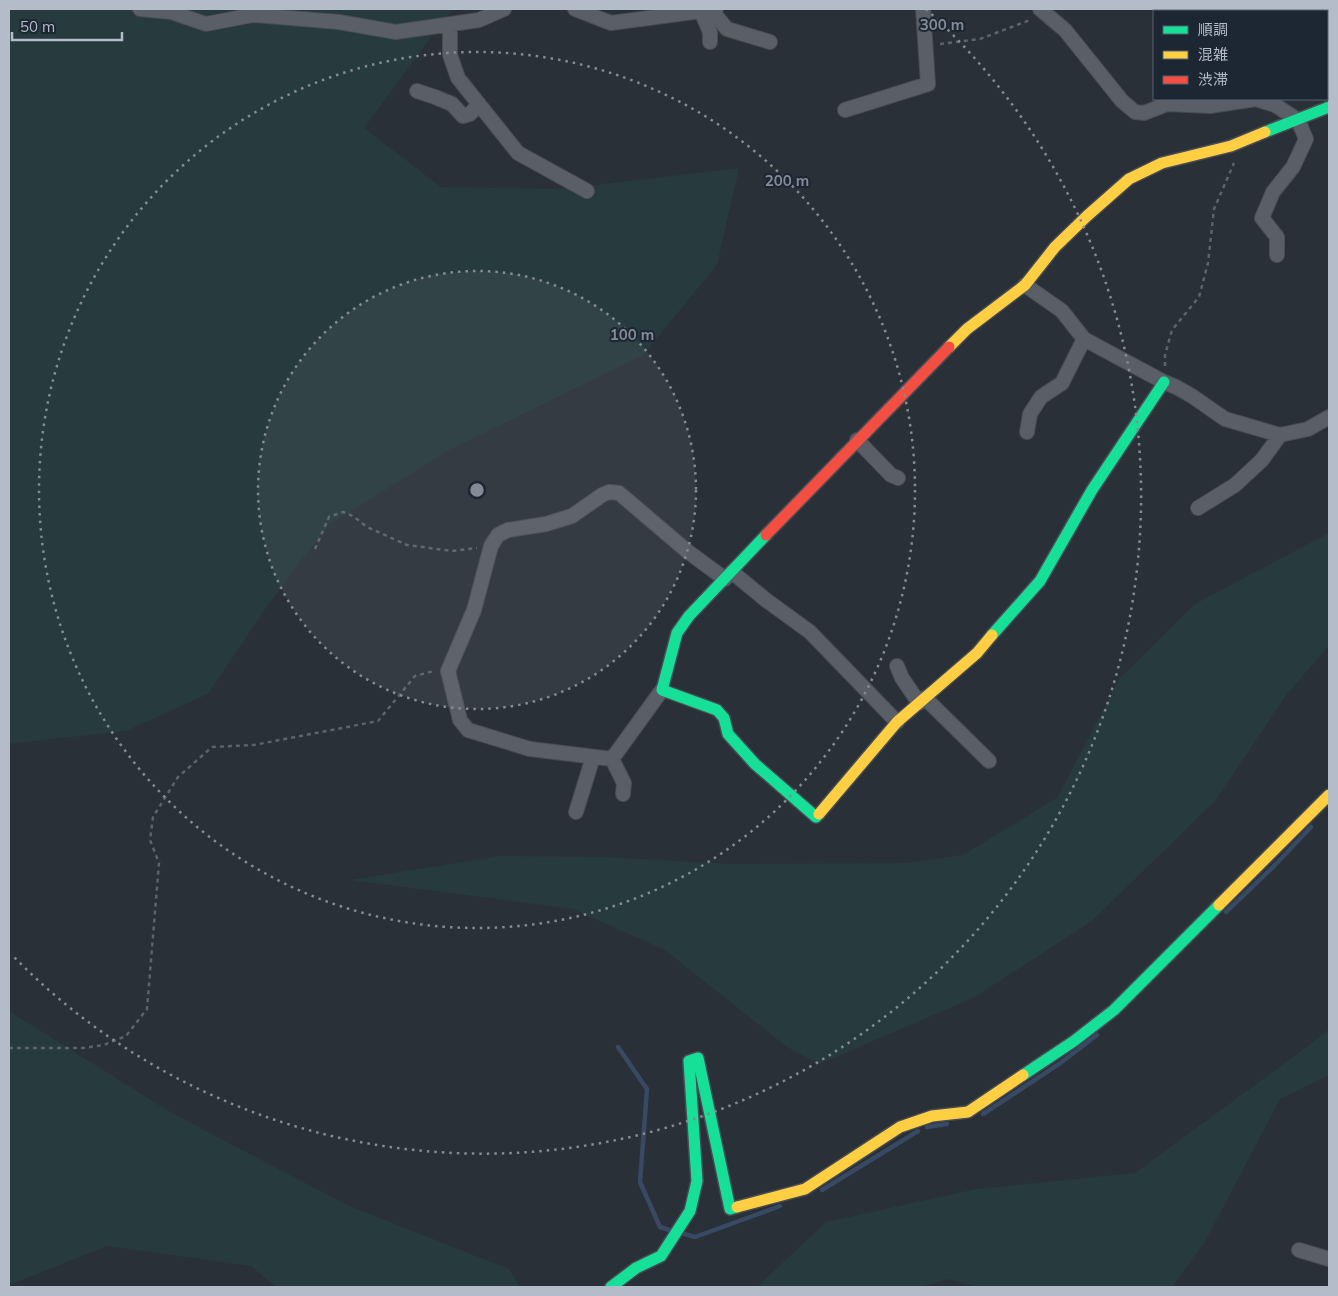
<svg xmlns="http://www.w3.org/2000/svg" width="1338" height="1296" font-family="Mulish,'Noto Sans JP',sans-serif">
<style>
.green{fill:#273a3e}
.lines{fill:none;stroke-linecap:round;stroke-linejoin:round}
.stream{stroke:#384963;stroke-width:4.5}
.street-casing{stroke:#484c53;stroke-width:16}
.fast-casing{stroke:#484c53;stroke-width:14}
.slow-casing{stroke:#484c53;stroke-width:14}
.jam-casing{stroke:#484c53;stroke-width:14}
.path{stroke:#5d636a;stroke-width:2.5;stroke-dasharray:4 4;stroke-linecap:butt}
.street{stroke:#5a5e66;stroke-width:14}
.fast{stroke:#16e098;stroke-width:11}
.slow{stroke:#ffcf43;stroke-width:11}
.jam{stroke:#f24e42;stroke-width:11}
.ring{fill:none;stroke:#848b96;stroke-width:2.5;stroke-dasharray:2.5 5}
.centre{fill:#848b96;stroke:#1d2633;stroke-width:2.5}
.ring-label{font-size:15px;text-anchor:middle;font-weight:bold;fill:#848b96;stroke:#1d2633;stroke-width:4;stroke-linejoin:round;paint-order:stroke}
</style>
<rect width="100%" height="100%" fill="#2a3038"/>
<path class="green" d="M9 9H452L364 128 441 187 561 189 739 168 717 265 643 355 449 450 327 526 265 609 208 694 126 731 9 744Z
M1329 533V646L1287 694 1215 801 1092 921 973 998 819 1064 787 1047 665 950 573 909 349 880 500 856 608 857 729 864 905 863 963 855 1057 798 1120 678 1195 604Z
M9 1011 170 1112 347 1205 509 1269 520 1287H276L251 1266 107 1246 9 1285Z
M1329 1029V1075L1280 1099 1205 1242 1172 1287H979L947 1279 921 1287H757L826 1222 976 1189 1135 1173 1308 1046Z"/>
<g class="lines">
<path class="stream" d="M1226 912 1272 868 1311 827
M618 1047 647 1089 640 1182 660 1227 672 1231
M983 1114 1059 1064 1097 1035
M927 1127 947 1124
M822 1190 918 1131
M681 1233 695 1237 780 1206"/>
<g class="street-casing">
<path id="street" d="M140 9 171 12 206 24 253 15 339 22 396 32 479 20 504 9
M575 9 611 23 716 9
M1040 9 1065 30 1122 101 1135 112 1144 113 1167 104 1210 106 1256 99 1275 105 1298 120 1306 139 1293 167 1273 192 1262 218 1277 237V255
M711 10 727 29 770 42
M701 11 710 32V42
M450 25V55L458 78 518 153 587 191
M1327 68 1329 73
M417 91 435 97 452 104 463 116 470 114 479 104
M845 110 928 84 923 9
M1025 285 1062 311 1084 339 1164 382 1176 387 1192 396 1225 419 1280 435 1308 429 1329 417
M1027 432 1030 414 1041 397 1062 383 1084 339
M857 440 891 475 898 478
M1198 508 1235 485 1262 460 1280 435
M732 572 766 600 810 632 897 722
M897 666 902 678 919 703
M662 690 612 759 530 749 468 730 460 720 448 671 474 610 491 546 498 535 508 530 546 524 572 516 602 495 609 492 619 493 687 551 725 579
M925 698 989 761
M612 759 624 783 623 794
M576 812 593 757
M1299 1250 1329 1259"/>
</g>
<g class="fast-casing">
<path id="fast" d="M1265 132 1329 107
M766 535 689 616 677 633 662 690 717 710 724 718 728 734 755 764 816 817 819 814
M992 635 1040 581 1092 490 1164 382
M1023 1075 1074 1041 1114 1010 1219 905
M611 1287 636 1268 661 1256 690 1211 697 1181 689 1061 698 1058 730 1209 737 1207"/>
</g>
<g class="slow-casing">
<path id="slow" d="M949 347 967 329 1025 285 1055 247 1087 216 1129 179 1162 163 1231 146 1265 132
M819 814 897 722 977 653 992 635
M1219 905 1329 795
M737 1207 805 1189 900 1127 932 1116 968 1112 1023 1075"/>
</g>
<g class="jam-casing">
<path id="jam" d="M766 535 949 347"/>
</g>
<path class="path" d="M940 44 980 39 1030 20
M1165 366V355L1172 330 1199 297 1208 263 1214 209 1234 163
M315 549 329 517 343 512 353 516 367 527 407 545 452 551 477 548
M9 1048H83L104 1045 126 1036 147 1009 159 863 150 840 153 817 178 777 212 747 254 745 378 721 415 676 434 671"/>
<use href="#street" class="street"/>
<use href="#fast" class="fast"/>
<use href="#slow" class="slow"/>
<use href="#jam" class="jam"/>
</g>
<circle cx="477" cy="490" r="219" fill="#848b96" fill-opacity=".12"/>
<g class="ring">
<circle cx="477" cy="490" r="219"/>
<circle cx="477" cy="490" r="438"/>
<path d="M926 9A658 658 0 1 1 12 955"/>
</g>
<circle cx="477" cy="490" r="8" class="centre"/>
<g class="ring-label">
<text x="942" y="30">300 m</text>
<text x="787" y="186">200 m</text>
<text x="632" y="340">100 m</text>
</g>
<rect width="1338" height="1296" fill="none" stroke="#b4bcc9" stroke-width="20"/>
<rect x="1153" y="10" width="175" height="90" fill="#1d2633" stroke="#59626f"/>
<rect x="1163" y="26" width="25" height="8" fill="#16e098" stroke="#59626f"/>
<text x="1198" y="35" font-size="15" fill="#b4bcc9">順調</text>
<rect x="1163" y="51" width="25" height="8" fill="#ffcf43" stroke="#59626f"/>
<text x="1198" y="60" font-size="15" fill="#b4bcc9">混雑</text>
<rect x="1163" y="76" width="25" height="8" fill="#f24e42" stroke="#59626f"/>
<text x="1198" y="85" font-size="15" fill="#b4bcc9">渋滞</text>
<path d="M12 32v8h110v-8" fill="none" stroke="#b4bcc9" stroke-width="2.5"/>
<text x="20" y="32" font-size="15" fill="#b4bcc9" stroke="#1d2633" stroke-width="4" paint-order="stroke">50 m</text>
</svg>
